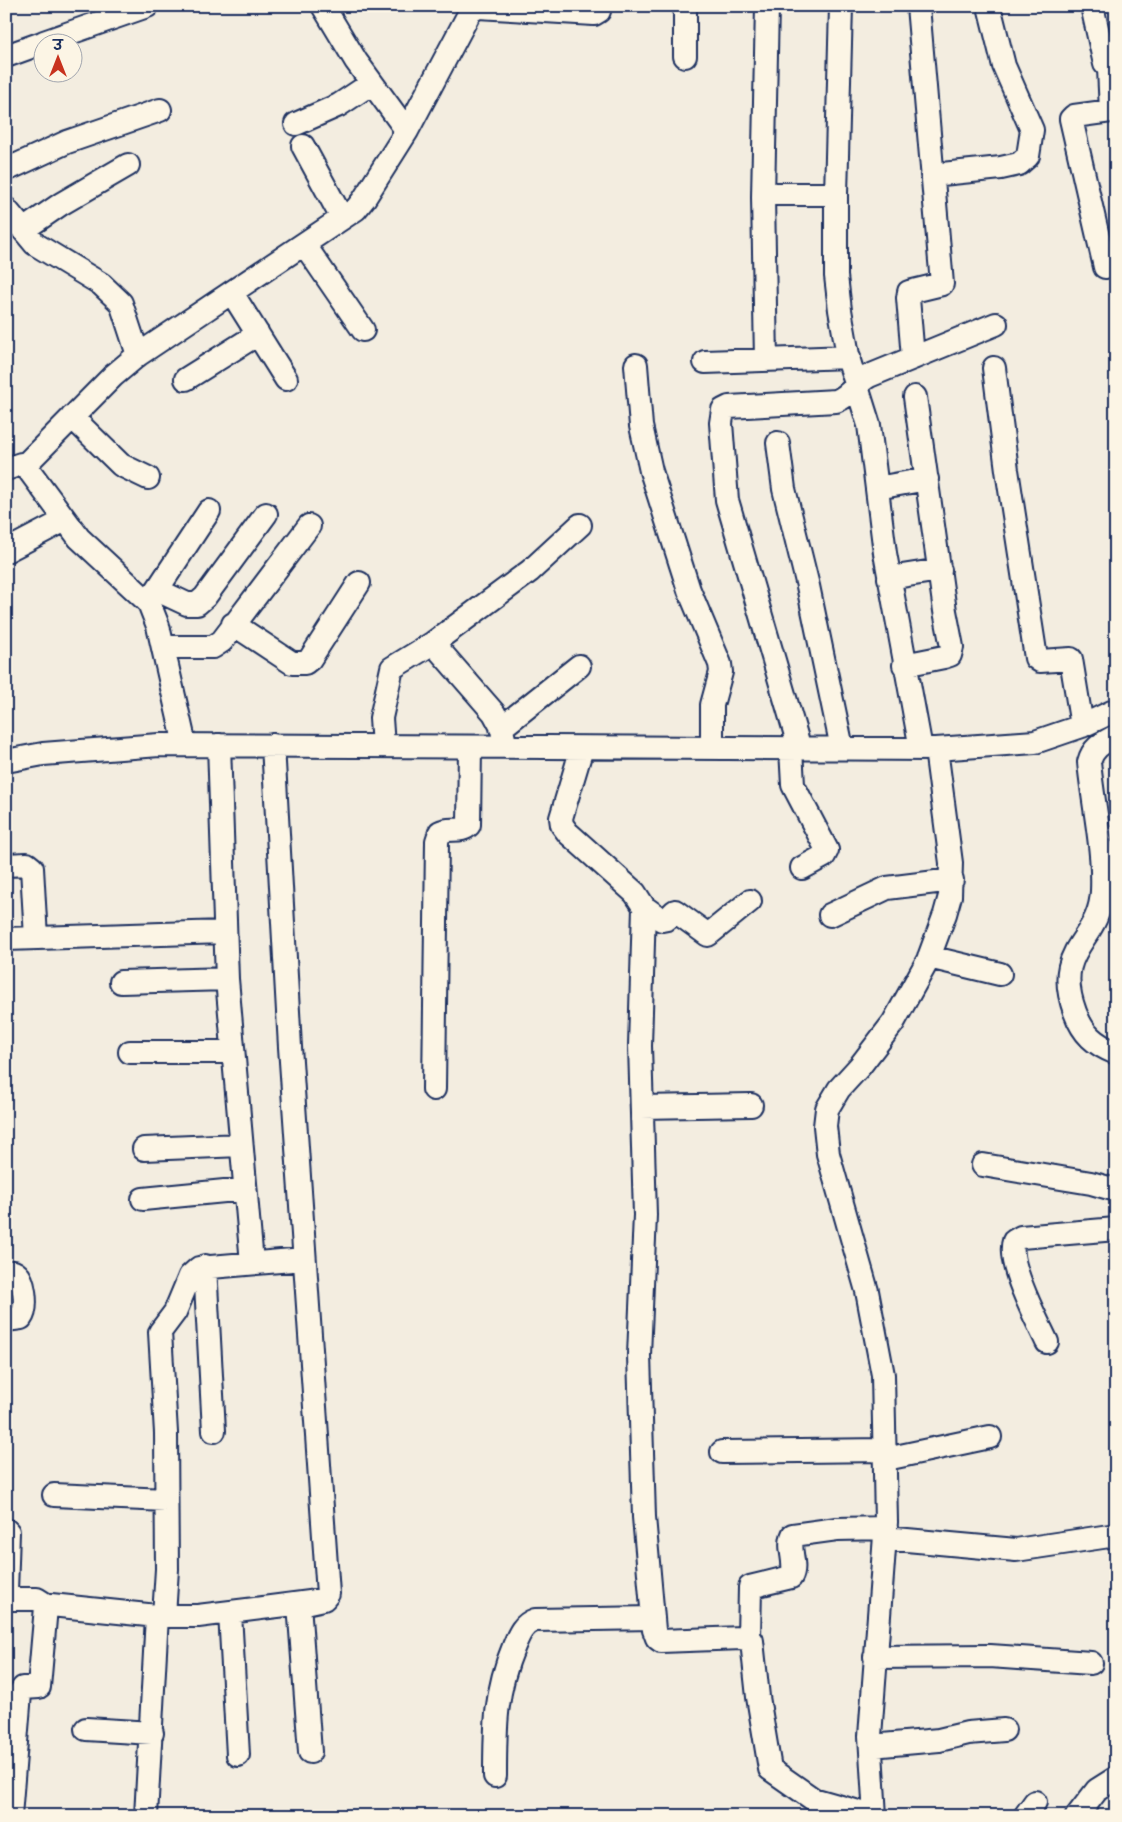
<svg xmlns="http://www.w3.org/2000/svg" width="1122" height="1822" font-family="Mali,'Playpen Sans Deva',sans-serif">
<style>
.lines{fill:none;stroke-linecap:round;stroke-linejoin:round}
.minor-casing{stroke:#1b2f5e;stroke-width:26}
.minor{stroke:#fcf5e5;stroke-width:22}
</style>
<rect width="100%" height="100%" fill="#f3ede0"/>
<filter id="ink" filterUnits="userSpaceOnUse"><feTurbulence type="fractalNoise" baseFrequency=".02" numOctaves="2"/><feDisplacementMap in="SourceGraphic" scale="10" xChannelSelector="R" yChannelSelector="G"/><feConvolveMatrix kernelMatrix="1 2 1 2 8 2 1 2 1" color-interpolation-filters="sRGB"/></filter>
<g filter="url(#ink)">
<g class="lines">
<g class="minor-casing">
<path id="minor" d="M323 6 356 61 407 131
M685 6V56
M841 6 836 194V276L840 310 849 361 869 425 885 553 921 749
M1092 6 1105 64 1109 69 1116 72
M44 42 147 6
M6 56 42 43
M296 124 339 105 372 83
M303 146 342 218
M6 170 67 142 160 110
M932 175 1001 168 1019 164 1028 156 1032 130 1004 66 989 6
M764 194H836
M6 209 35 244 101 284 121 303 138 355
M23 230 61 204 128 165
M304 244 363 330
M1105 267 1071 119 1074 116 1111 111 1109 69
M232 293 286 379
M913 358 908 298 909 292 942 284 918 6
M766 360 763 197 767 6
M705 362 849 357
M636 365 641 426 651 471 689 590 720 664 721 672 712 705V748
M994 368 1007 470 1036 658 1040 661 1071 659 1082 726
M186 379 258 334
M72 417 121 465 148 478
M778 443 784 489 808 586 842 748
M25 465 113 376 138 355 356 209 364 199 407 131 470 12 478 7 594 14 599 11 600 6
M6 469 21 464 25 465 79 538 149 603 158 626 185 745
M877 488 927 479
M6 551 65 520
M889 578 940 570
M157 590 187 604H197L205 597 266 514
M149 602 209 511
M233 624 292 663H305L310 659 359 583
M433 643 494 713 501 726 506 747
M163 647H213L222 641 309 526
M904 665 944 657 950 655 952 647 945 611 915 397
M501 728 579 666
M1116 736C1103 743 1093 747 1089 762 1093 804 1104 850 1102 891 1100 943 1051 946 1075 1012 1083 1034 1094 1044 1116 1053
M219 745 227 979 252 1263
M383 746 381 718 392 668 433 643 530 571 580 525
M582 748 561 818 562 825 568 833 635 893 644 907 640 1046 645 1215 639 1355 644 1517 654 1630 657 1638 661 1641 742 1638 752 1641 758 1697 770 1769 813 1799 873 1816
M791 749 793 785 827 850 824 856 802 868
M800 749 727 500 721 423 723 410 729 407 836 401C849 397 856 383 869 376L996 324
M6 761 43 754 159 745 936 749 1035 742 1082 726 1116 710
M6 865 27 864 32 868 36 938
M644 907 662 920 667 919 675 911 708 935 750 901
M830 915 887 888 952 880
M6 939 224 932
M929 957 1000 974
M121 982 227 979
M130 1052H233
M434 1089 437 841 440 832C449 827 462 833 469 825L470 747
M642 1107 751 1105
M144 1149 241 1145
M983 1165 1091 1183 1116 1190
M143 1199 245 1189
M205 1266 214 1431
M6 1272H14C25 1276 28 1309 21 1318L6 1320
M1047 1342C1037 1320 1006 1263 1014 1241L1021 1237 1116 1229
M722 1452 886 1450
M886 1459 990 1437
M54 1495 166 1500
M6 1530 8 1532 6 1592
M885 1538 1016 1550 1116 1535
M6 1595 10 1599H37L48 1606
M299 1604 310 1752
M230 1613 238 1755
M164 1616 167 1569 166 1433 160 1332 175 1312 190 1276 199 1268 304 1259
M749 1638 750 1587 791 1577C798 1565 787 1548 793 1535L837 1529 886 1528
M875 1657 990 1656 1091 1663
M86 1729 152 1733
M871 1746 939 1740 968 1733 1004 1730
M495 1776C495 1728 495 1691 514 1646 519 1634 523 1624 535 1620L653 1618
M10 1816 20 1693 23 1688 39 1687 46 1607 51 1605 157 1616H198L310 1602 324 1599 328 1594 290 1047 273 745
M146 1816 157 1616
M875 1816 870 1736 886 1522 883 1375 867 1291 828 1154 825 1126 827 1109 839 1089 860 1066 893 1023 928 960 945 914 950 896 951 863 936 749
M1025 1816 1035 1802
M1077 1816 1097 1790 1116 1778"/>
</g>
<use href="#minor" class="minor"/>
</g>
</g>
<rect width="1122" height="1822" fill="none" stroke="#fcf5e5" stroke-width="25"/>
<rect x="12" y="12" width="1097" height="1797" fill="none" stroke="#1b2f5e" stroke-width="2" filter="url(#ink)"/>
<g transform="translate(58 58)"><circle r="24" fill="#fcf5e5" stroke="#a2a6af"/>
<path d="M0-4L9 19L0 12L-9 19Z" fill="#c8321e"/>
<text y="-8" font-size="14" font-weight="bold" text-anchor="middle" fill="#1b2f5e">उ</text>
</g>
</svg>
